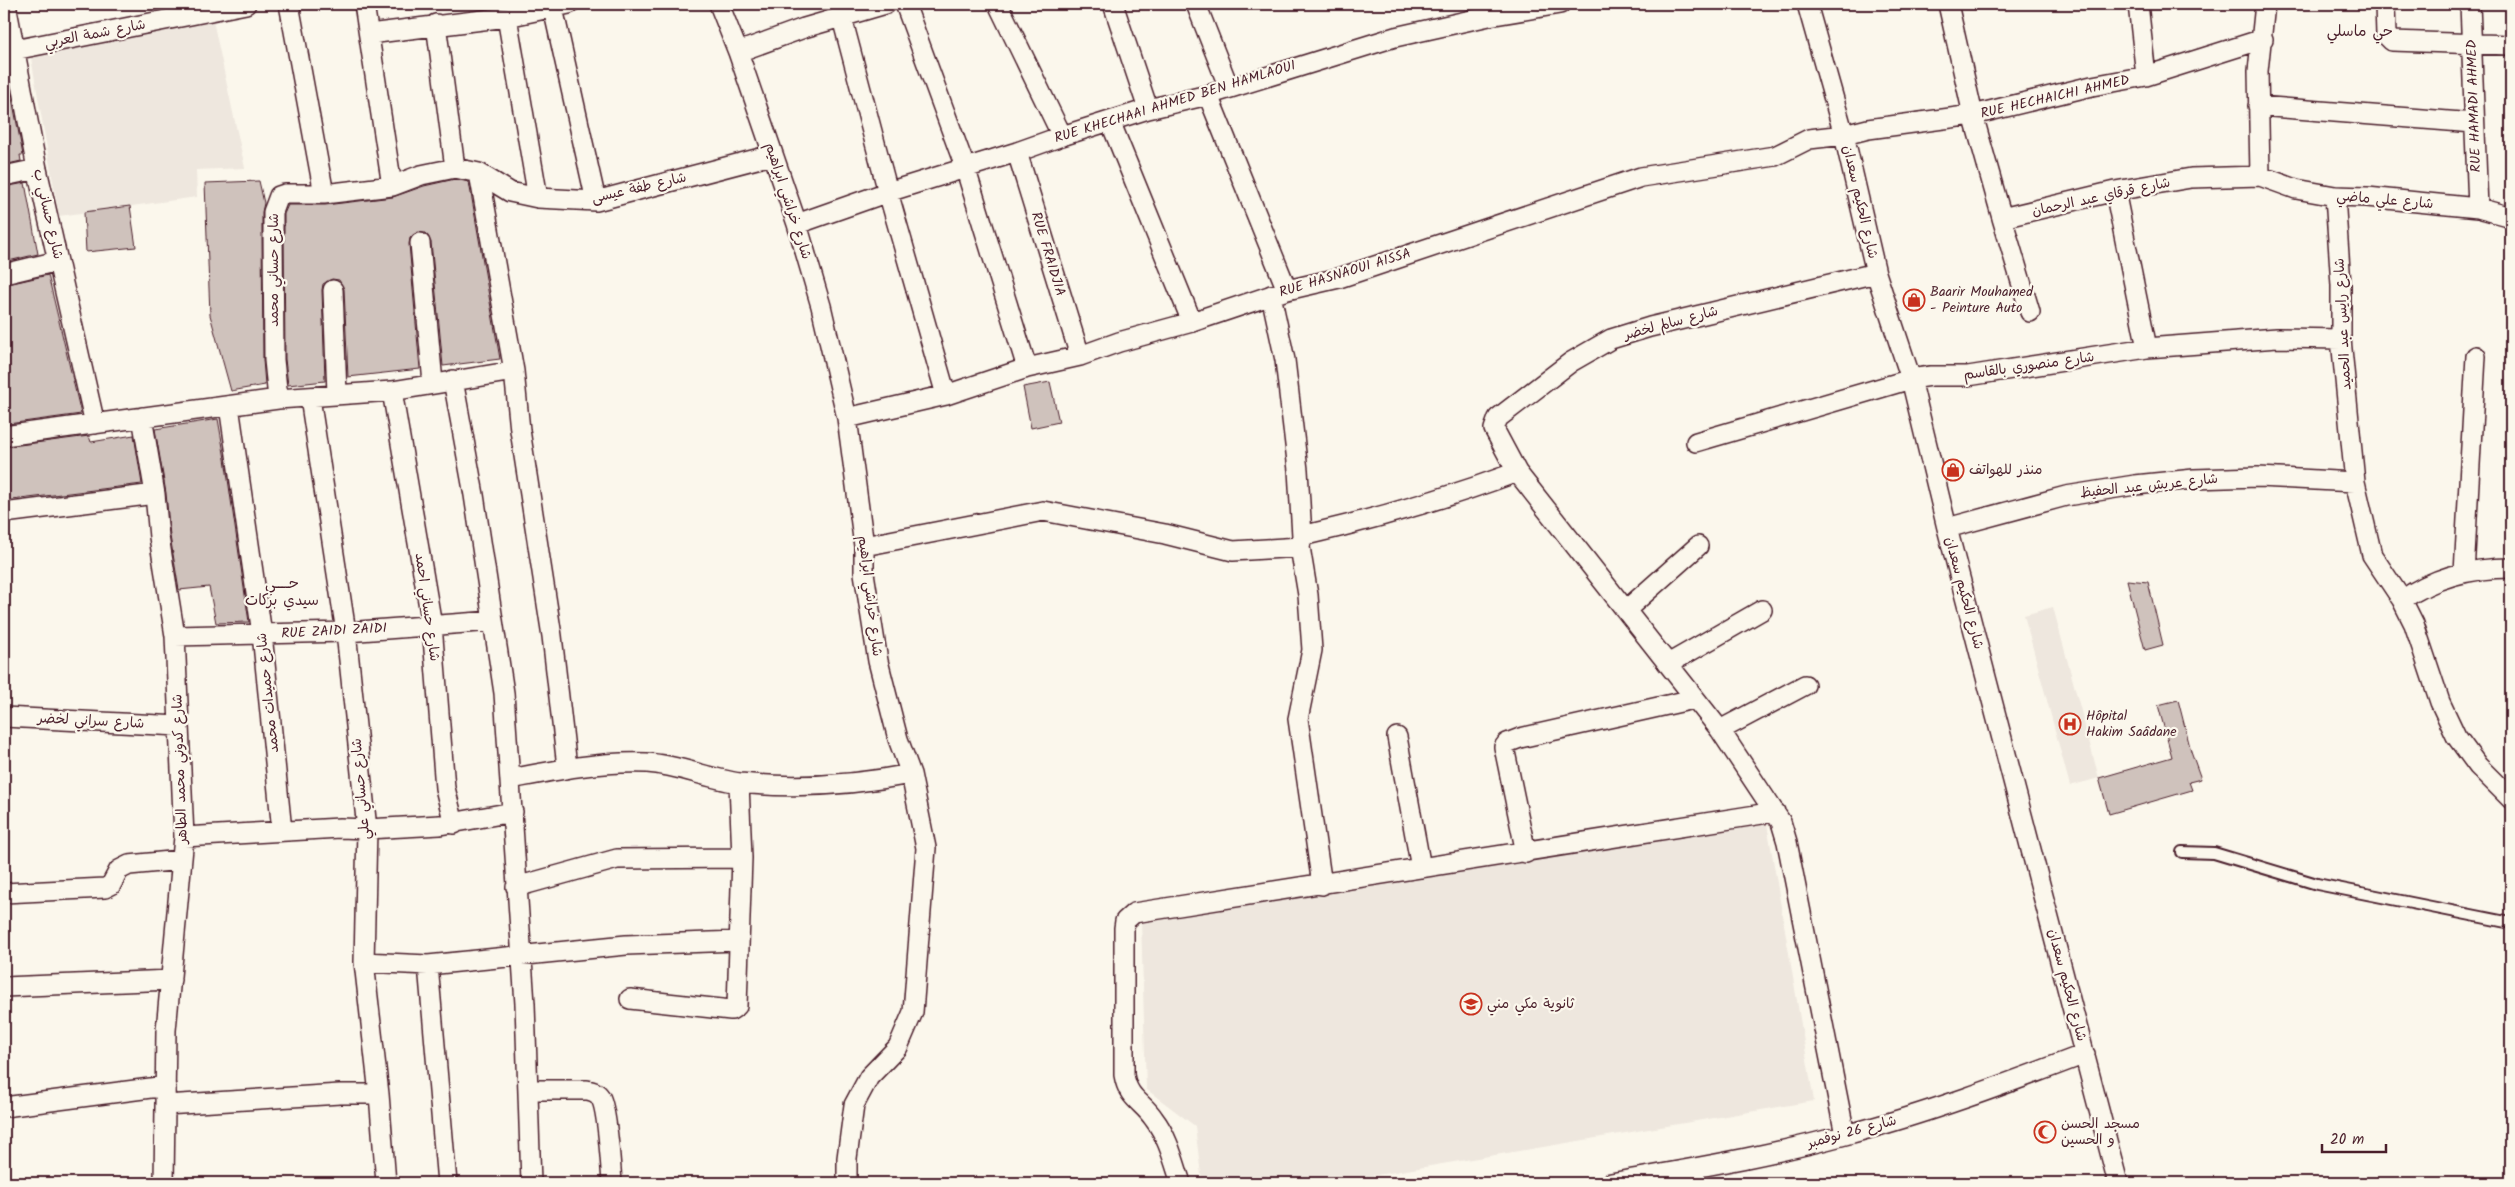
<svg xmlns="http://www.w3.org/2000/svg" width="2515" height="1187" font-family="Kalam,'Playpen Sans Arabic',sans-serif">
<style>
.built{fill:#eee7de}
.building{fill:#cfc2bc;stroke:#4a1f2b}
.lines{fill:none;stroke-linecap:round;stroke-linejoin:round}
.service-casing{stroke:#4a1f2b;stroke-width:14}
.minor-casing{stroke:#4a1f2b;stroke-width:22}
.service{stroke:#fbf7ec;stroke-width:10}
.minor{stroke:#fbf7ec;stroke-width:19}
.labels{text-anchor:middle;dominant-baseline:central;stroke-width:4.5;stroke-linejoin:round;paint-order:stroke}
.street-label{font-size:14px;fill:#4a1f2b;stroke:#fbf7ec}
.poi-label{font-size:14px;fill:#4a1f2b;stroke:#fbf7ec;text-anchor:start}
.neighbourhood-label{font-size:15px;fill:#4a1f2b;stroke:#fbf7ec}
</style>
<rect width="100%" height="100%" fill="#fbf7ec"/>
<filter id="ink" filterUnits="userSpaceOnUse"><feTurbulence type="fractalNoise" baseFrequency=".02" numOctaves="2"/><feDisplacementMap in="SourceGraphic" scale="10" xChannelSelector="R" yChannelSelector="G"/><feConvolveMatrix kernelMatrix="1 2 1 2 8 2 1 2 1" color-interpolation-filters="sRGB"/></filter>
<g filter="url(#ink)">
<path class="built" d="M212 16 245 168 196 170 197 197 59 216 30 52Z
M2053 607 2099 778 2070 786 2024 615Z
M1767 824 1814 1101 1330 1183H1202L1195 1126 1146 1089 1141 920Z"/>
<path class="building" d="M4 93H11L23 155H20L21 161 4 165Z
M455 179 469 182 500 359 443 366 431 242 425 233 418 232 410 238 409 244 420 369 348 377 344 289 339 280 332 279 323 284 322 290 325 381 288 385 285 359 284 233V214L288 205H325L393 197 424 186Z
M259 181 264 203 262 212V233L263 360 265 385 231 391 210 315 205 183Z
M25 183 38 254 4 262V187Z
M130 206 136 247 86 252 84 212Z
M48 275 81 414 8 424 4 396V285Z
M1050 382 1059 422 1031 428 1023 387Z
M218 419 225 459 249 622 216 623 209 587 179 590 170 536 166 493 155 429Z
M134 435 142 484 4 501V447L89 436 91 442Z
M2127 580 2148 582 2163 645 2145 650Z
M2178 700 2191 751 2201 779 2189 782 2192 790 2109 814 2099 778 2172 757 2158 705Z"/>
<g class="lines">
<g class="service-casing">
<path id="service" d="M2182 852 2214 853 2317 884 2511 923"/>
</g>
<g class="minor-casing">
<path id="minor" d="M6 4 37 169 95 424
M289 4 324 194
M364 4 392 186
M719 4 738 52 797 224 821 306 847 418 864 546V573L878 661 898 739 911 774 926 848 913 1012 898 1047 869 1077 854 1105 847 1158V1183
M905 4 965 167 1027 368
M998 4 1062 136
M1113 4 1148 109
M1196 4 1229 88
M1807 4 1844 135 1876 273 1911 379 1947 528 2118 1183
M1948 4 1973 115 2002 218 2115 191 2191 178 2260 176 2296 189 2335 196 2367 197 2478 208 2511 217
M2138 4 2146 76
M2385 4 2386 35 2392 41 2511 45
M2470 4 2478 208
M553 8 596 201
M507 17 538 198
M842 18 888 192 946 395
M436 24 455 168
M369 34 507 17 569 4
M4 52 246 4
M738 52 804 28 886 4
M1208 95 1287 290
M2258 106 2474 123
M1110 121 1192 322
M1017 152 1080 356
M479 173 514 371 520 430 552 636 567 767
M4 176 37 169
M2260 176 2258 71 2265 4
M2115 191 2147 348
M2335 196 2341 285V339L2355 482 2372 555 2402 600 2414 624 2440 702 2456 736 2478 766 2511 799
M2002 218 2030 312
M797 224 888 192 1017 152 1062 136 1148 109 1208 95 1395 37 1489 16 1560 4
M420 243 433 383
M4 274 58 261
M333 290 337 394
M1271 295 1285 360 1298 470 1302 536 1300 547 1308 595 1312 650 1298 719 1322 885
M453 380 474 495 504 693 525 1004 531 1183
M392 391 432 625 445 788 454 824
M310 398 346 632 367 829 364 962 379 1094 386 1183
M278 399 274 360 273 233V212L279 196 285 194H324L392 186 421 175 455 168 479 173 510 192 538 198 596 201 772 155
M229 406 262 634 282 831
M142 417 155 494 159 537 175 636 184 837 166 1030 164 1183
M847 418 946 395 1027 368 1080 356 1119 342 1192 322 1287 290 1339 278 1641 177 1775 156 1809 139 1844 135 1868 129 1973 115 2092 86 2146 76 2263 39
M4 436 278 399 392 391 514 371
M1696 442 1911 379 1931 376H1968L2147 348 2277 338 2341 339
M4 513 155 494
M1947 528 2066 496 2135 485 2194 479 2258 477 2355 482
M1302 536C1376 519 1447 498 1517 472
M864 546 1043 511 1165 534 1233 551 1300 547
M2464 573 2476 356
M2402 600C2434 577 2473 568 2511 568
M1626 610 1698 546
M175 636 346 632 493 621
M1668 664 1762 610
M4 717 179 726
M1720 730 1805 685
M1397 737 1421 868
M511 779C556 770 601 761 647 763 679 765 709 779 740 783 798 789 854 785 911 774
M184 837 340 828 367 829 440 825 513 812
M1526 853 1504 747 1507 743 1520 738 1694 699
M516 887 617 859 742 858
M4 893 105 888 111 885 119 870 129 865 181 860
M364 962 428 965 626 945 738 941
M428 965 447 1183
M4 987 171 980
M630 999 731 1010 737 1006 742 858 739 783
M528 1090H587C592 1091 597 1092 600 1097 607 1107 611 1168 612 1183
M165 1105 340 1094H379
M4 1107 166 1086
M1845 1135 1787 842 1781 822 1720 730 1517 472 1494 429 1498 418 1571 362 1611 339 1650 327 1876 273
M1181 1183C1174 1162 1168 1137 1154 1119 1142 1101 1128 1099 1124 1075V928L1125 921 1134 913 1775 812
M1611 1183C1689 1169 1768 1156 1845 1135 1926 1114 2006 1084 2085 1054"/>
</g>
<use href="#service" class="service"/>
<use href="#minor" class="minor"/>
</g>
</g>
<defs>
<g id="shop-ring" transform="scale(1.125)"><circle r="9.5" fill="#fbf7ec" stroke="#c8321e" stroke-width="1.5"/><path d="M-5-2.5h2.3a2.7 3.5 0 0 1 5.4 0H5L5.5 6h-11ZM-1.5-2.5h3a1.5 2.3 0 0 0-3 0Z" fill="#c8321e"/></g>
<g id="hospital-ring" transform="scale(1.125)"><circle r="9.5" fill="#fbf7ec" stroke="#c8321e" stroke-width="1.5"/><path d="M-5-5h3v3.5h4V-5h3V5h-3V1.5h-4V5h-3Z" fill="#c8321e"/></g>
<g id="school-ring" transform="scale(1.125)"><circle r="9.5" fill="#fbf7ec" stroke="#c8321e" stroke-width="1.5"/><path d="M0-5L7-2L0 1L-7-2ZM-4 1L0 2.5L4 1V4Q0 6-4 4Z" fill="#c8321e"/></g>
<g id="mosque-ring" transform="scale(1.125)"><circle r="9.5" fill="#fbf7ec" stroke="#c8321e" stroke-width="1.5"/><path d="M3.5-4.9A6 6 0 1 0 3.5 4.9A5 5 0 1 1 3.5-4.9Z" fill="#c8321e"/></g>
</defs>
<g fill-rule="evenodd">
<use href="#shop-ring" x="1914" y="300"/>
<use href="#shop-ring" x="1953" y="470"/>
<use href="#hospital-ring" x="2070" y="724"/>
<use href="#school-ring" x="1471" y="1004"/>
<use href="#mosque-ring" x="2045" y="1132"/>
</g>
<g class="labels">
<g class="street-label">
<text transform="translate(95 34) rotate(-11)">شارع شمة العربي</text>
<text transform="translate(2055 97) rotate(-13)">RUE HECHAICHI AHMED</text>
<text transform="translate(1175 102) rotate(-17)">RUE KHECHAAI AHMED BEN HAMLAOUI</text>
<text transform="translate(2474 106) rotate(-92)">RUE HAMADI AHMED</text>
<text transform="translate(639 188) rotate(-13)">شارع طفة عيسى</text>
<text transform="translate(2101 197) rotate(-12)">شارع قرقاي عبد الرحمان</text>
<text transform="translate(2385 200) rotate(5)">شارع علي ماضي</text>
<text transform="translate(788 201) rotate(72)">شارع خراشي ابراهيم</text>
<text transform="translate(1860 202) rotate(77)">شارع الحكيم سعدان</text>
<text transform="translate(48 214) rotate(77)">شارع حساني ب</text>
<text transform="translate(1048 254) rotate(73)">RUE FRAIDJIA</text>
<text transform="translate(274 270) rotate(-90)">شارع حساني محمد</text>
<text transform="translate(1345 273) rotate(-17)">RUE HASNAOUI AISSA</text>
<text transform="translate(1671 323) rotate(-15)">شارع سالم لخضر</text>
<text transform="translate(2343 324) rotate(-93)">شارع رايس عبد الحميد</text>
<text transform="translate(2029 366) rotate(-8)">شارع منصوري بالقاسم</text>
<text transform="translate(2149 486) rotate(-6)">شارع عريش عبد الحفيظ</text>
<text transform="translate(1964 593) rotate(75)">شارع الحكيم سعدان</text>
<text transform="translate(870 596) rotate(83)">شارع خراشي ابراهيم</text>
<text transform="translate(427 607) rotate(82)">شارع حساني احمد</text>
<text transform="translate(334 631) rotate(-3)">RUE ZAIDI ZAIDI</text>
<text transform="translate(268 693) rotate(-96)">شارع حميدات محمد</text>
<text transform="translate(91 721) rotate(3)">شارع سراني لخضر</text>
<text transform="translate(180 769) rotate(-92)">شارع كدوني محمد الطاهر</text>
<text transform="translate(361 789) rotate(-95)">شارع حساني علي</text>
<text transform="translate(2067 985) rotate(75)">شارع الحكيم سعدان</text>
<text transform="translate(1852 1132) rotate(-15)">شارع 26 نوفمبر</text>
</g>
<g class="poi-label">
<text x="1930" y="292">Baarir Mouhamed<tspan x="1930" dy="16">- Peinture Auto</tspan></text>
<text x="1969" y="470">منذر للهواتف</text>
<text x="2086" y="716">Hôpital<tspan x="2086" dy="16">Hakim Saâdane</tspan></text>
<text x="1487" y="1004">ثانوية مكي مني</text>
<text x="2061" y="1124">مسجد الحسن<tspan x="2061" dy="16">و الحسين</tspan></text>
</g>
<g class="neighbourhood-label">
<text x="2360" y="32">حي ماسلي</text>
<text x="282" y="584">حــــي<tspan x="282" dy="17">سيدي بركات</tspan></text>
</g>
</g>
<rect width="2515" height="1187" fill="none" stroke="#fbf7ec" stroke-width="20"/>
<rect x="10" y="10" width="2495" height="1167" fill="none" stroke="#4a1f2b" stroke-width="2" filter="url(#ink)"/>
<path d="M2322 1144v8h64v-8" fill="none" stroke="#4a1f2b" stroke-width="2.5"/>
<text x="2330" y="1144" font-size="15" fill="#4a1f2b" stroke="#fbf7ec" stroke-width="4" paint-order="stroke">20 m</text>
</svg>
